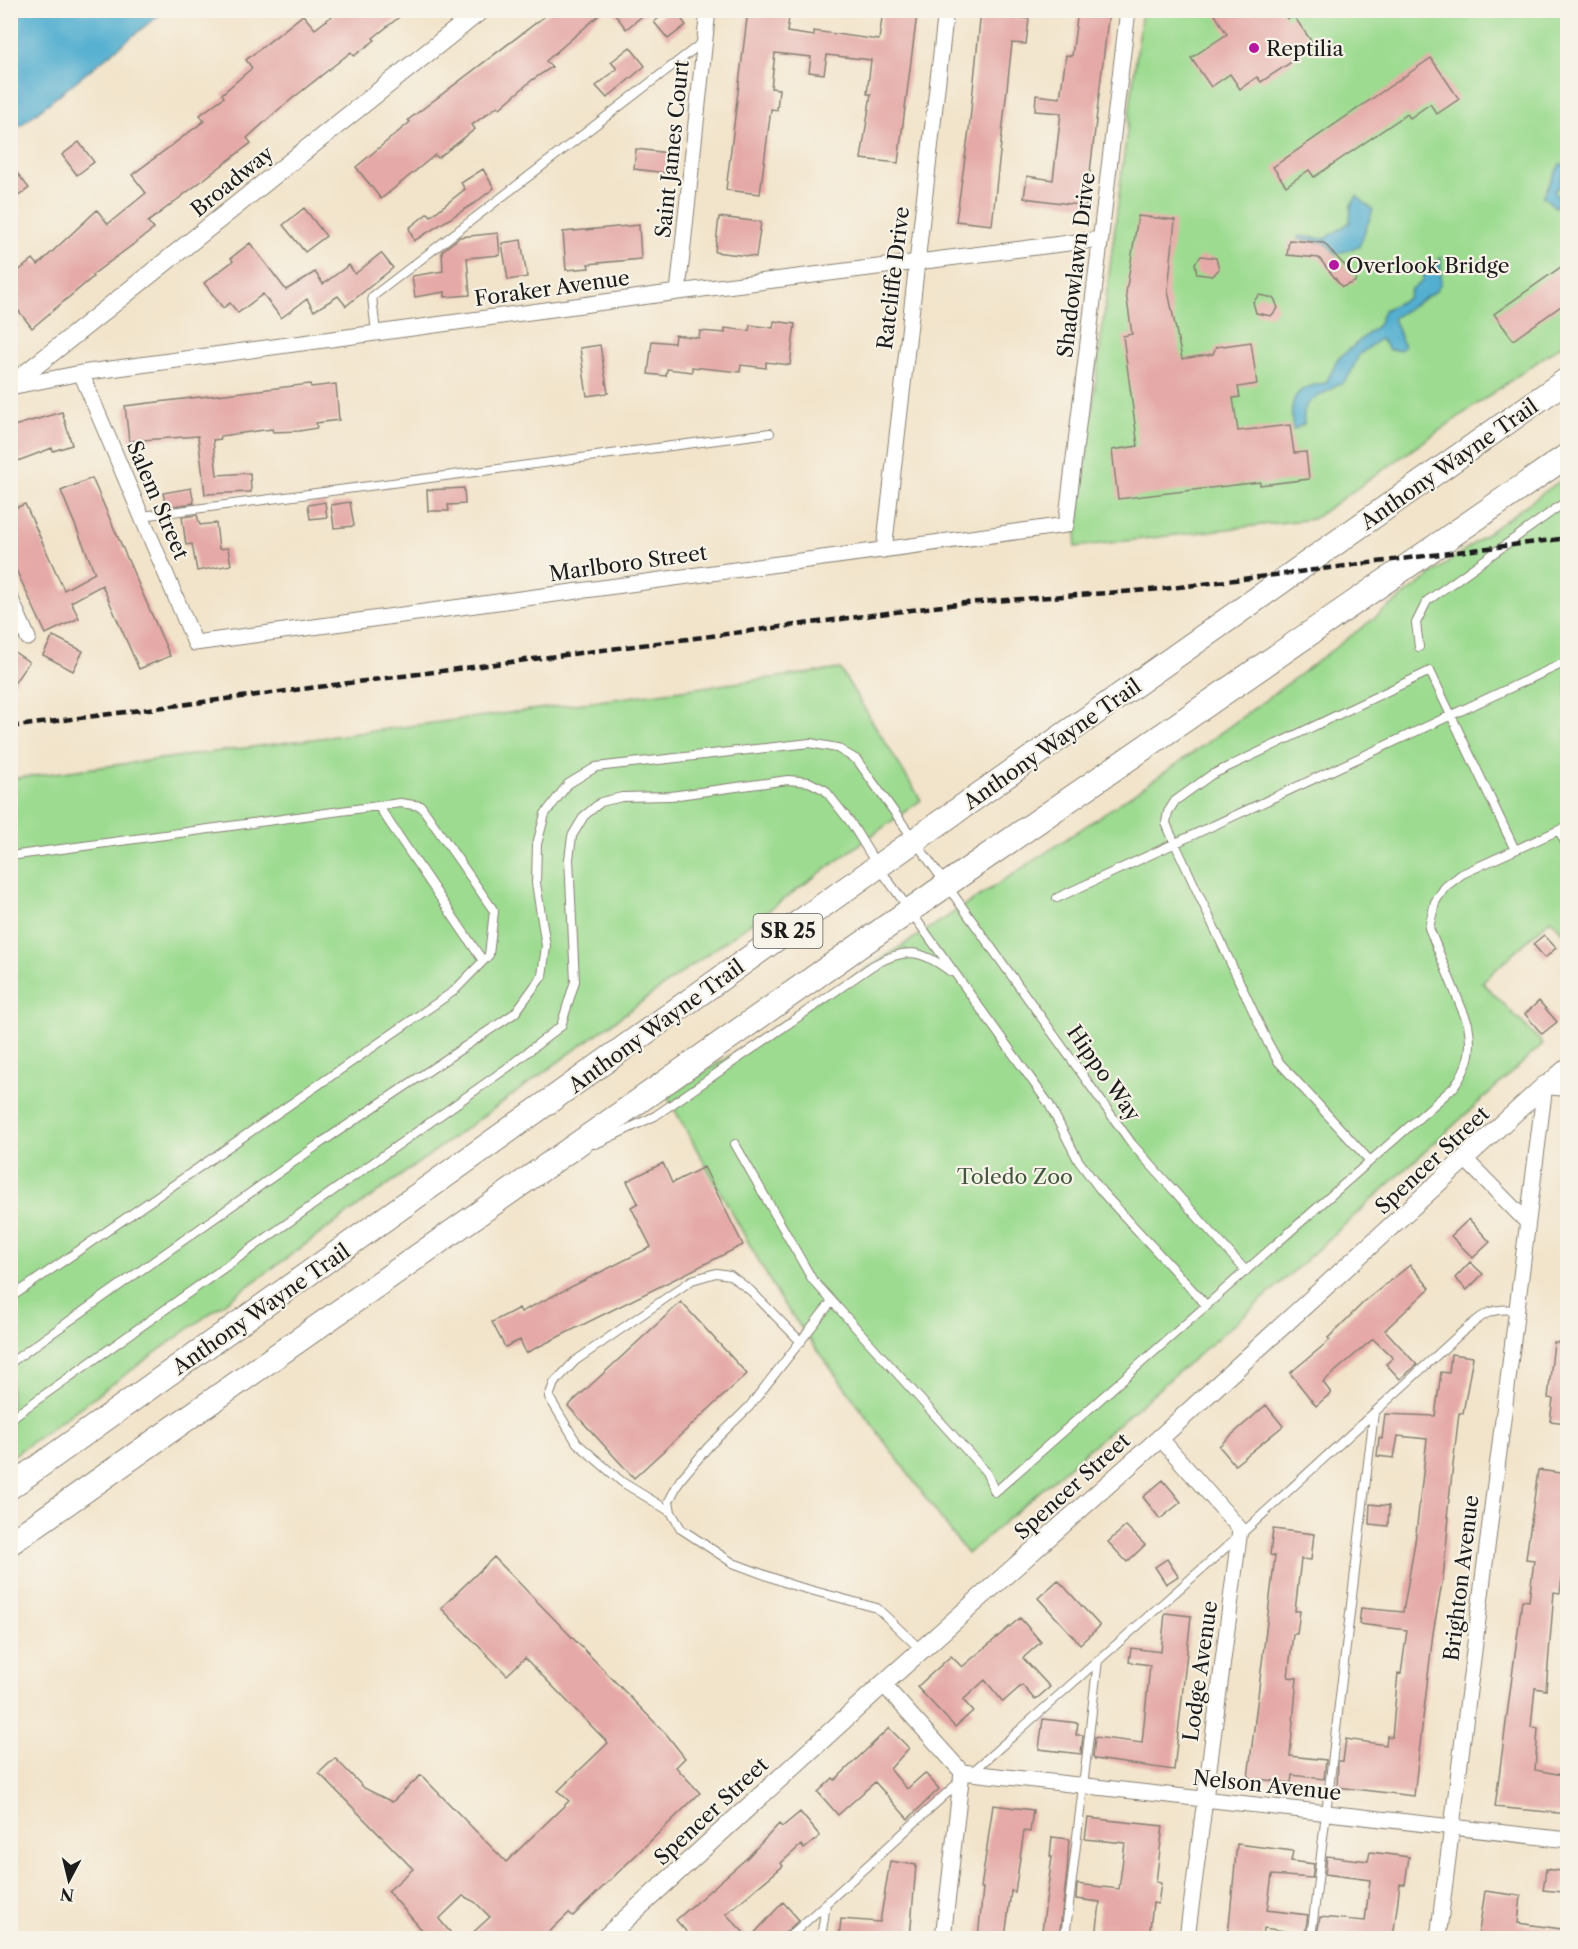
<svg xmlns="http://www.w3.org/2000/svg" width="1578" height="1949" font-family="'Libre Caslon Text',serif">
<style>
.green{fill:#9cdb90;stroke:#5c7c56;stroke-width:1.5}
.water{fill:#52afd0;stroke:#376676;stroke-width:1.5}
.building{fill:#e5aaa8}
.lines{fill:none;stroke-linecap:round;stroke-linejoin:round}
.service-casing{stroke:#878074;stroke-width:10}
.minor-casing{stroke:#878074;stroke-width:17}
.tertiary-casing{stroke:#878074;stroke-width:20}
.trunk-casing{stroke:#878074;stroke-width:26}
.service{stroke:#fff;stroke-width:8}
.minor{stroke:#fff;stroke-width:15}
.tertiary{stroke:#fff;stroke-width:18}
.trunk{stroke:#fff;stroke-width:24}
.rail{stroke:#1c1c1c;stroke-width:4.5;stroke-dasharray:9 4.5;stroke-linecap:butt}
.poi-dot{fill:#b5179e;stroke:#f7f3e8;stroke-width:2}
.labels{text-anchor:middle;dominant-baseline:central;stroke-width:4.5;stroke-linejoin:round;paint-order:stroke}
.shield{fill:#f7f3e8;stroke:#5e5c59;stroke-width:1.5}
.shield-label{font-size:20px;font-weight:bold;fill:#1c1c1c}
.poi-label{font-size:21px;fill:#1c1c1c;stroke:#f7f3e8;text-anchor:start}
.street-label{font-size:21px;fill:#1c1c1c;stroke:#f7f3e8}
.park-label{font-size:21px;fill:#42553f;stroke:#f7f3e8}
</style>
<rect width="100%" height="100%" fill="#f7f3e8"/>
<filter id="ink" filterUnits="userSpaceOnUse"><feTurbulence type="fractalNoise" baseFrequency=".0167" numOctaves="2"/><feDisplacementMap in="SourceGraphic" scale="12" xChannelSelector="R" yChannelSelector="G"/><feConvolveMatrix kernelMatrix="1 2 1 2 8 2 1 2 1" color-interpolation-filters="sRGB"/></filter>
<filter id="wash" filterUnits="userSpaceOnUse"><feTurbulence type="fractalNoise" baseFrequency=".008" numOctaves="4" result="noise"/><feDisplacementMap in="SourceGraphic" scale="24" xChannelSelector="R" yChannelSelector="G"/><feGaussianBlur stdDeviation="1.35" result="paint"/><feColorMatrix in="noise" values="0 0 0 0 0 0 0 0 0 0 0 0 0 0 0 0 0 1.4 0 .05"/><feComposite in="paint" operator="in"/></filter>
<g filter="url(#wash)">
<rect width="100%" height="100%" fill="#f2e4cb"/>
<path class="green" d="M1142 11H1567V341L1313 519 1075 547Z
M1567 476V937L1551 919 1482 982 1543 1044 1264 1298 967 1554 780 1299 667 1096C838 986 1011 879 1178 763 1310 671 1435 568 1567 476Z
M840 669 921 800 11 1457 10 779Z"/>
<path class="water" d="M11 10H164V11L11 133Z
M1560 164 1567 165V175L1562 176 1561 185 1554 191 1560 199 1555 207 1543 196Z
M1357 196 1373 210 1359 247 1336 254 1326 243 1299 239V236L1325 239 1350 222 1351 205Z
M1441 257V283L1436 291 1393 318 1404 346 1400 350H1390L1380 339 1359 355 1350 374 1341 385 1337 384C1318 402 1301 395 1304 424L1293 430C1288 399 1294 387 1326 383L1338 359 1378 325 1384 310 1408 298 1411 289 1422 282 1426 265 1433 266Z"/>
<g id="blocks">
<path class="building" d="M340 10H408L373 38 375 40 354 56 351 52 278 110 247 138 251 143 148 222 154 229 92 275 93 277 32 328 10 300V283L19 277 16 273 33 259 38 265 97 210 108 224 146 193 132 175 204 121 200 115 224 97 222 94 252 68 246 60 303 15 315 29Z
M553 10H605L546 61 552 67 532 80 500 108 498 106 472 125 475 129 438 158 435 155 381 199 356 167 410 122 408 120Z
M612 10H650L626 29Z
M669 10H675L686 25 668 39 654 22Z
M748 10H790L787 32 814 36V31L879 40 883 10 917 14 898 163 861 159 871 94H867L871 60 827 55 824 74 809 72 811 57 775 53 771 88 779 89 777 110 771 109 760 194 726 190Z
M981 10H1016L1015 17 1029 19 1026 44 1012 43 992 225 956 221 969 130Z
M1078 10H1109L1086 206 1024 198 1027 176 1053 180 1061 113 1035 111 1036 95 1060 98 1066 55 1072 56Z
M1212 10H1281L1288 19 1293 15 1312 42 1293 55 1296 59 1261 82 1257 77 1240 89 1230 74 1211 87 1191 58 1227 34Z
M630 47 645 66 607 98 596 86 617 69 611 62Z
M1431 58 1459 99 1437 114 1430 104 1410 118 1407 114 1314 177 1309 170 1286 186 1273 167Z
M79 142 94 162 77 175 62 155Z
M636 149 668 153 666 173 634 169Z
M10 164 29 188 10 202Z
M483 169 494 188 475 203 414 241 409 228 428 213 431 216 465 189 461 183Z
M304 208 326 236 305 252 283 225Z
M1138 216 1175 220 1168 291 1182 359 1213 354 1216 347 1251 342 1257 384 1238 387 1240 397 1233 398 1238 431 1290 425 1294 453 1306 452 1309 479 1260 485V482L1118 499 1112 450 1138 446 1123 336 1132 334 1126 293Z
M719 217 761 222 756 257 715 252Z
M639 225 641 259 588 264 589 268 566 270 563 232Z
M498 233 500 255 467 258 470 295 445 297V292L415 297 412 276 443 271 442 251 460 237Z
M521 240 527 277 508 280 502 243Z
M1289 240 1324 243 1356 278 1355 282 1342 287 1319 258 1287 255Z
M250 243 286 290 315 272 323 284 349 265 355 274 381 253 393 268 346 306 338 296 314 311 307 299 281 318 263 294 238 313 230 303 223 308 204 283 233 261 231 258Z
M1201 256 1216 258 1219 269 1213 276 1197 274 1195 263Z
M1568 262V301L1513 340 1494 314Z
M1259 295 1274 298 1278 308 1271 316 1256 313 1253 302Z
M774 321 795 324 790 365 766 362V368L741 365 740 372 692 367V372L667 369 666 376 648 374 652 341 674 343 675 335 699 338 700 331 725 333V328L749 331 750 325 773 328Z
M600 345 608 393 587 396 580 348Z
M310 384 311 387 336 384 339 420 316 423 317 428 299 431 273 432 272 429 220 436 221 439 213 440 217 475 250 473 251 492 205 494 198 436 129 441 125 406Z
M62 412 72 445 53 451 52 448 10 464V427Z
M92 478 170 656 139 669 102 585 71 602 79 618 46 634 10 557V510L25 504 64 590 95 573 61 491Z
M191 488 194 503 166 507 163 493Z
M464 488 465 504 448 505 449 511H428L427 490Z
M325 502 327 517 310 519 308 505Z
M350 502 354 526 334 528 331 505Z
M197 515 200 525 216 523 219 549 228 548 231 565 197 571 192 544 186 545 182 517Z
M53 636 83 651 73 671 43 655Z
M10 649 29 662 10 689Z
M1544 935 1556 948 1545 958 1533 944Z
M1539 1001 1557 1022 1542 1034 1525 1014Z
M663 1163 672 1183 704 1167 743 1245 526 1353 520 1340 505 1347 492 1322 519 1308 521 1312 651 1247 631 1207 638 1203 627 1181Z
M1469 1219 1490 1242 1473 1258 1451 1236Z
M1470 1262 1483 1274 1467 1290 1455 1278Z
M1410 1265 1430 1288 1385 1330 1417 1365 1400 1379 1386 1364 1393 1358 1373 1339 1323 1382 1331 1393 1316 1406 1290 1373 1330 1340 1328 1338 1365 1301Z
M681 1302 747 1374 634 1478 568 1406Z
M1554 1342 1568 1344V1423L1550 1421 1553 1399 1548 1398Z
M1451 1354 1473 1357 1463 1413H1459L1447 1517H1449L1443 1578 1433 1633 1414 1796 1337 1787 1338 1761H1343L1346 1739 1386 1745 1387 1736 1392 1737 1398 1673 1401 1674 1407 1630 1359 1624 1361 1608 1403 1612 1415 1542 1427 1439 1398 1436 1394 1458 1377 1456 1379 1438 1382 1439 1385 1414 1435 1416 1441 1372 1449 1373Z
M1266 1405 1283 1426 1235 1465 1219 1446Z
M1538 1470 1568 1474V1534L1560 1593 1554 1592 1546 1690 1535 1688 1531 1727 1538 1728 1535 1770 1568 1776V1814L1495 1807 1522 1600 1529 1601 1534 1560 1526 1559Z
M1163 1480 1181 1502 1160 1519 1143 1497Z
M1370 1504 1389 1506 1388 1526 1369 1524Z
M1126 1526 1145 1545 1127 1562 1108 1542Z
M1273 1529 1314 1534 1311 1560 1301 1559 1295 1611H1300L1297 1634H1293L1288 1677 1297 1678 1290 1756 1326 1760 1324 1779 1292 1775 1291 1783 1248 1778 1275 1556 1270 1555Z
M494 1557 667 1735 685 1758 676 1767 700 1793 573 1916 569 1913 543 1938H467L490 1917 475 1902 463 1896 439 1919 455 1938H429L388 1891 413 1869 319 1773 335 1758 364 1788 392 1802 421 1775 506 1862 569 1801 558 1791 608 1743 525 1658 507 1675 441 1608Z
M1167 1559 1178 1576 1166 1584 1155 1567Z
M1058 1580 1100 1626 1080 1644 1038 1598Z
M1165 1613 1191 1616 1174 1770 1095 1759 1093 1756 1095 1737 1142 1743 1150 1665 1129 1662 1131 1648 1161 1652Z
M1020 1618 1041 1642 1023 1658 1050 1687 1035 1700 1022 1685 1003 1702 985 1680 963 1700 973 1711 955 1727 917 1687 951 1656 962 1667Z
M1043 1719 1078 1723 1076 1735H1083L1081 1754 1039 1749Z
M889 1728 909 1748 890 1769 907 1789 925 1773 939 1789 908 1819 875 1782 838 1815 818 1792 833 1778 835 1780Z
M993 1805 1033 1810 1030 1832 1024 1831 1015 1892 1011 1891 1005 1938H978L983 1888H981Z
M800 1812 820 1836 804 1849 801 1845 781 1863 783 1866 726 1914 749 1938H692L676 1920 748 1857 779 1824 782 1827Z
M1088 1818 1163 1826 1156 1882 1161 1883 1158 1904 1153 1903 1149 1938H1096L1100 1902 1076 1899 1077 1884 1119 1889 1125 1843 1085 1839Z
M1052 1837 1069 1839 1067 1872 1059 1938H1041L1052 1857 1050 1856Z
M1237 1844 1293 1851 1291 1861 1314 1864 1312 1878 1272 1875 1267 1910 1308 1915 1305 1934 1264 1928 1263 1938 1228 1935Z
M1370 1852 1409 1857 1405 1884H1400L1393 1938 1317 1935 1320 1917 1365 1921 1370 1880 1325 1874 1327 1856 1368 1861Z
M890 1861 916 1865 910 1938H839L841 1919 880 1922Z
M1546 1869 1566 1872 1563 1892 1543 1890Z
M1485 1891 1521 1896 1518 1923 1561 1929 1559 1938H1478Z
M783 1902 799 1920 779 1938H750Z"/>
</g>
</g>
<g filter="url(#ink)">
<use href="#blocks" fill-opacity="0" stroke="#878074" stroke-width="1.5"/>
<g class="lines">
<g class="service-casing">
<path id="service" d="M376 333 372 297 703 42
M142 516 770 433
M1419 647 1416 623 1427 601 1568 500
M379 807 483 961
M1559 830 1568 849
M10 856 400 803 421 806 494 911 489 955 454 991 10 1298
M1057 898 1568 661
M596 1144 655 1116 872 966C905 947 921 949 951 972
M735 1144 812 1279 986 1472 995 1492 1454 1087C1469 1066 1473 1049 1468 1024L1429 928 1435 902 1445 887 1462 874 1568 826
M1370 1161 1278 1061 1267 1041 1171 835 1166 823 1168 812 1175 801 1211 775 1430 671 1515 850
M832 1301 749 1407 709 1446 680 1480 669 1501 671 1512 681 1529 733 1563 792 1585 877 1608 921 1650
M10 1363 322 1142 515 1013 542 976 546 946 536 883 537 844 545 814 568 784 596 767 810 743 837 748 857 760 1132 1144 1246 1271
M10 1419 507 1068 561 1026 575 981 569 859 572 836 584 816 601 802 622 797 671 796 788 780 809 782 825 790 851 823 875 862 1049 1104 1078 1160 1102 1192 1207 1306
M671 1512 622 1482 577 1443 549 1397 554 1383 575 1361 692 1280 716 1273 730 1275 751 1291 801 1342
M971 1773 1239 1536 1460 1334C1481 1317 1487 1307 1515 1310
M788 1938 959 1782
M821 1938 826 1904
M1065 1938 1098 1660
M1311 1938 1374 1413
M1565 1938 1568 1921"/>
</g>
<g class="minor-casing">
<path id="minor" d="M678 292 708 10
M81 373 195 643 1066 525 1128 10
M10 387 81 373 678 292 1101 239
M884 550 946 10
M10 597 28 638
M1466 1160 1527 1222
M1160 1438 1240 1529 1187 1938
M883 1684 962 1772 943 1938
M962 1772 1568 1840
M1438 1938 1545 1085 1568 1065"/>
</g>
<g class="tertiary-casing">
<path id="tertiary" d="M10 386 481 10
M605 1938 883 1684 1160 1438 1545 1085 1568 1087"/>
</g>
<g class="trunk-casing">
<path id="trunk" d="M10 1487 843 891 1568 379
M10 1543 973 866 1568 455"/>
</g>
<use href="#service" class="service"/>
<use href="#minor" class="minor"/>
<use href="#tertiary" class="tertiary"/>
<use href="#trunk" class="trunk"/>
<path class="rail" d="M10 727 965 603 1163 589 1568 538"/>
</g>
</g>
<g class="poi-dot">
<circle cx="1254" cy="48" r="6"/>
<circle cx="1334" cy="265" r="6"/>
</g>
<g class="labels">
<rect class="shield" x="753.5" y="914" width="69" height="34" rx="4.5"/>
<g class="shield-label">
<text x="788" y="931">SR 25</text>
</g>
<g class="poi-label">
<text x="1266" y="48">Reptilia</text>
<text x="1346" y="265">Overlook Bridge</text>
</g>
<g class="street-label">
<text transform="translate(672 149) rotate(-84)">Saint James Court</text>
<text transform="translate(232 181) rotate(-39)">Broadway</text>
<text transform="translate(1076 265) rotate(-83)">Shadowlawn Drive</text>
<text transform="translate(893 278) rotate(-83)">Ratcliffe Drive</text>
<text transform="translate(552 288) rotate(-8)">Foraker Avenue</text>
<text transform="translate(1449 464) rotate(-35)">Anthony Wayne Trail</text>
<text transform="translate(158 500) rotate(67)">Salem Street</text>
<text transform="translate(628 563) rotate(-8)">Marlboro Street</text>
<text transform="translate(1052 744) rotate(-35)">Anthony Wayne Trail</text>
<text transform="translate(656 1026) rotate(-36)">Anthony Wayne Trail</text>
<text transform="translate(1104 1073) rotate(55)">Hippo Way</text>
<text transform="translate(1432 1160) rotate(-43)">Spencer Street</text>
<text transform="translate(261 1309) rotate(-35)">Anthony Wayne Trail</text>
<text transform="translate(1072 1486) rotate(-42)">Spencer Street</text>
<text transform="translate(1461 1578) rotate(-83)">Brighton Avenue</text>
<text transform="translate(1200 1671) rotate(-82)">Lodge Avenue</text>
<text transform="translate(1267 1785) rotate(6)">Nelson Avenue</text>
<text transform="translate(711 1811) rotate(-43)">Spencer Street</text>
</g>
<g class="park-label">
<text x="1015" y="1176">Toledo Zoo</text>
</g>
</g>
<rect width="1578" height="1949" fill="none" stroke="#f7f3e8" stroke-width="36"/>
<g transform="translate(69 1880) rotate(187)" stroke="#f7f3e8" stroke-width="4.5" paint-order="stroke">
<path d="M0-4.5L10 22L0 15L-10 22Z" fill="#1c1c1c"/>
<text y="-9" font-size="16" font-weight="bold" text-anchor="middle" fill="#1c1c1c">N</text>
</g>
</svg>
